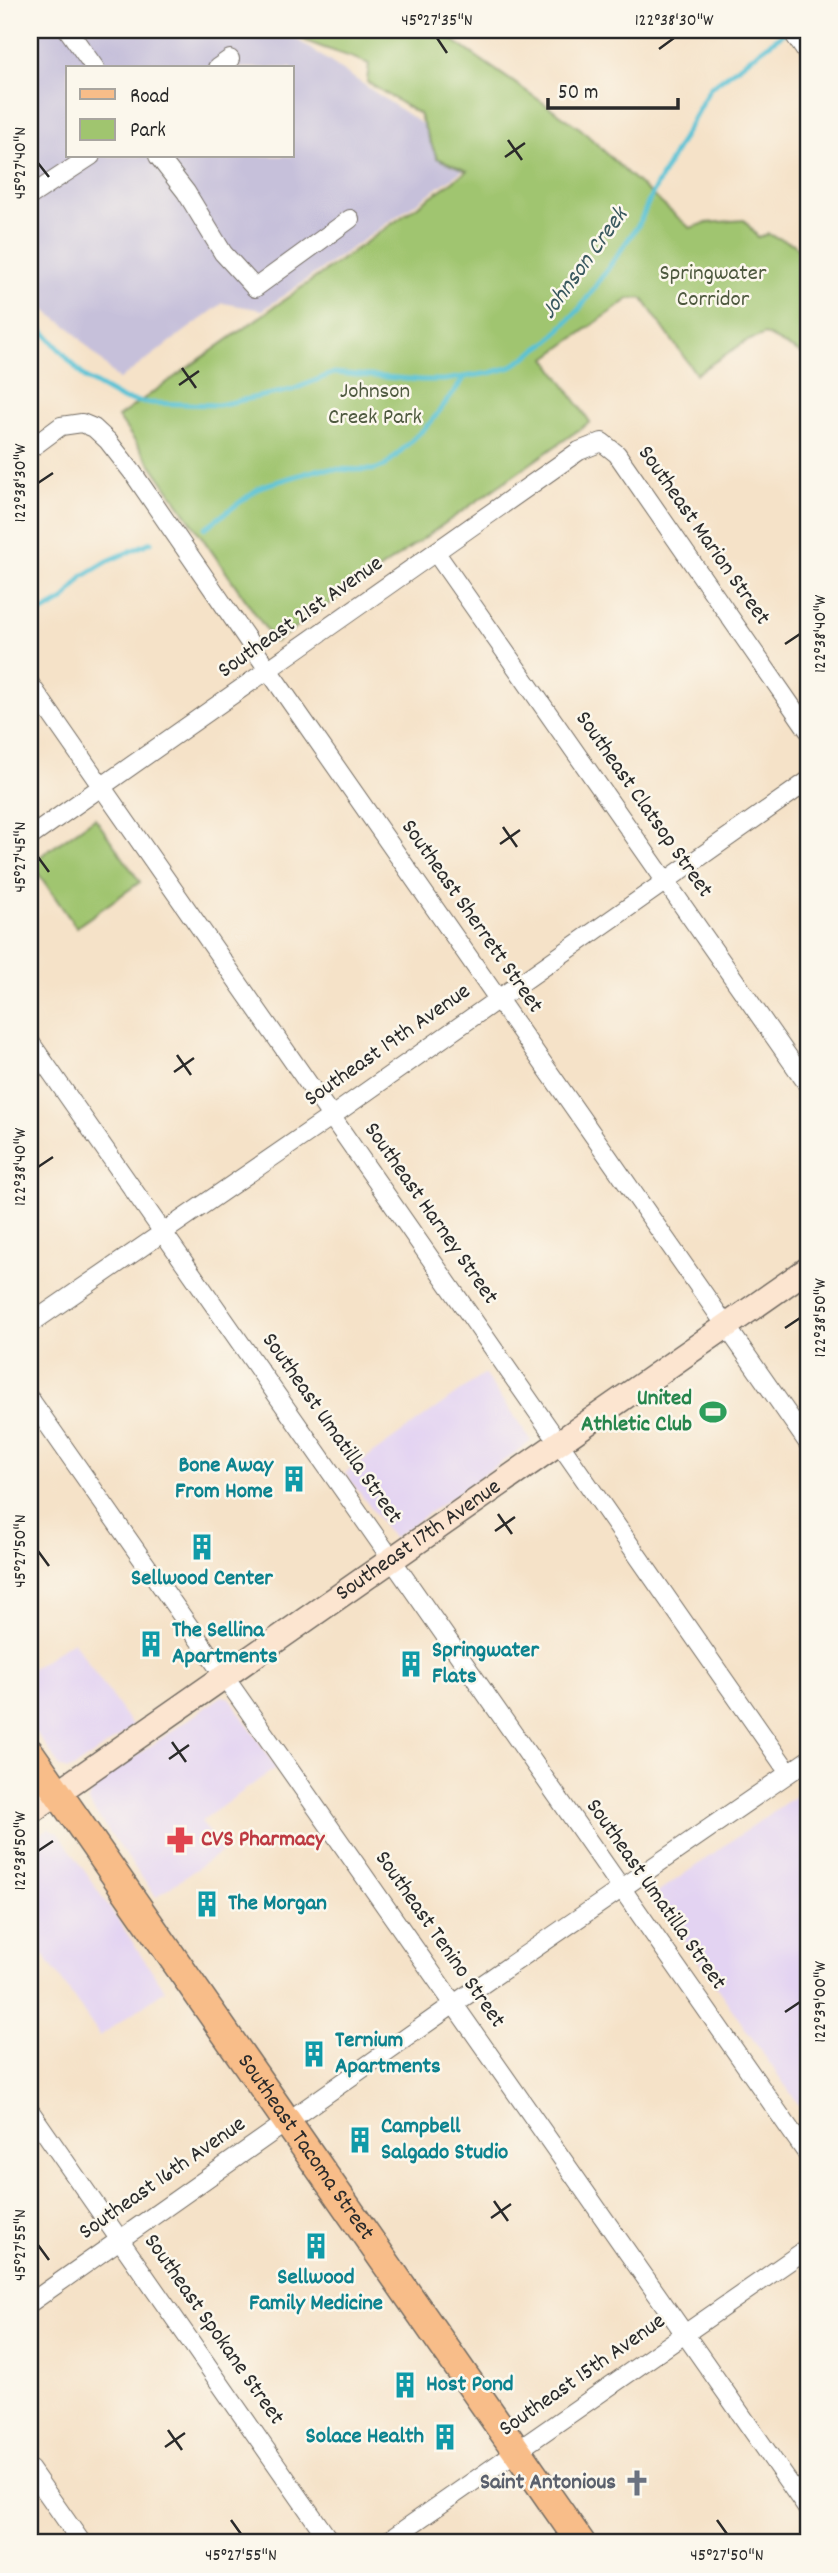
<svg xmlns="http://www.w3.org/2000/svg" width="838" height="2573" font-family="Dekko,sans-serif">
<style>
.built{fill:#e3d3f2}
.industrial{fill:#c6c0da;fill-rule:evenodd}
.green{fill:#a0c56f;stroke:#66784d;stroke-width:2}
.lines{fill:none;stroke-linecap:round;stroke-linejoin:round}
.stream{stroke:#59c2d5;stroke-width:5}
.street-casing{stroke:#726b62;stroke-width:20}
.secondary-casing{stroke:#726b62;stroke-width:27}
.primary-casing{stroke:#726b62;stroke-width:31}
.street{stroke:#fff;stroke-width:18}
.secondary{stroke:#fce5d0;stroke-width:24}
.primary{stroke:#f8bd89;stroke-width:28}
.ticks{fill:none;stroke:#2b2b2b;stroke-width:2.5}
.labels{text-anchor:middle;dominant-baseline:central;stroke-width:5;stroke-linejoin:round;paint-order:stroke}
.park-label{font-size:23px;fill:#4e593f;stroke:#fbf7ec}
.street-label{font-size:23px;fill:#2b2b2b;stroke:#fbf7ec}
.leisure-label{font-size:23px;font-weight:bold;fill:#27864d;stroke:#fbf7ec;text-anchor:end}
.culture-label{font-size:23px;font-weight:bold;fill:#0d838f;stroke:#fbf7ec;text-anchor:start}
.health-label{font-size:23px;font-weight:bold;fill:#be3a42;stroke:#fbf7ec;text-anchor:start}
.worship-label{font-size:23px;font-weight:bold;fill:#5b616d;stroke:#fbf7ec;text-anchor:end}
.water-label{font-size:24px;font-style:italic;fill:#39585e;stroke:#fbf7ec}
.neatline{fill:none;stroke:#2b2b2b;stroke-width:2.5}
.ticks-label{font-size:18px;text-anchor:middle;fill:#2b2b2b}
</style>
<rect width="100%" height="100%" fill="#fbf7ec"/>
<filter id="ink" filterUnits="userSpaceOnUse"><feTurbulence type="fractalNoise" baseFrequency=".0143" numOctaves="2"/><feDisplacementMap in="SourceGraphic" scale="14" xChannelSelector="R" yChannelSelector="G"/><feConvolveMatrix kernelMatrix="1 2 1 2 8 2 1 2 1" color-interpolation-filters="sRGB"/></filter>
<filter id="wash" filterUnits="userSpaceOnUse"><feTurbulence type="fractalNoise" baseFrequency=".00686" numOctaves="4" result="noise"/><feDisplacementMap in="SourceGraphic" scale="28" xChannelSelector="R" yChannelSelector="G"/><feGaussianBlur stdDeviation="1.57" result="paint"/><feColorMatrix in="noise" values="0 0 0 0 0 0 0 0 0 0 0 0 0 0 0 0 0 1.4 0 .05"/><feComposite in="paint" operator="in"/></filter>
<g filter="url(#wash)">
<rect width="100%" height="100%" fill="#f5e2c8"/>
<path class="built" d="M484 1374 532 1441 393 1538 345 1473Z
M73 1641 133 1727 75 1767 68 1770 61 1768 30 1724V1670Z
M222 1696 230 1698 276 1768 201 1821 222 1851 156 1897 94 1811 88 1800 91 1792 99 1782Z
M808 1787V2118L653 1896Z
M49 1828 59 1833 165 1990 100 2036 30 1935V1841Z"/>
<path class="industrial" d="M30 30H283L444 139 466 168 263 310 223 303 119 380 71 329 30 299ZM68 68H292V156H68Z"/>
<path class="green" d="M285 30H438L581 129 628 174 690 228 706 223 744 220 758 237 768 234 794 244 808 262V357L765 334 745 342 696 374 642 298 629 299 546 358 590 422 275 642 118 417 467 171 437 158 419 114 367 82 369 64C339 51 312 47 285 30Z
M95 818 140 882 76 927 31 863Z"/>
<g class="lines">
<path class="stream" d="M30 316 85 378 122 399 148 403 218 405 292 390 334 373 421 380H444L490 373 511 367 549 341 581 307 639 224 652 194 710 88 788 30
M205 528 262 486 320 469 373 470 385 466 431 422 465 377
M30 619 64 600 83 576 108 561 151 542"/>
</g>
</g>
<g filter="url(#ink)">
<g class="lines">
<g class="street-casing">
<path id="street" d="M68 30 95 68
M791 30 808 55
M217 68 230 59
M158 156 186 192 223 253 255 288 350 219
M30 196 91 156
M30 449 61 426 82 423 94 428 108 441 133 473 269 671 808 1443
M436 553 808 1085
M30 684 789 1773
M30 837 579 451 602 442 617 454 808 730
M30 1042 808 2155
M30 1324 332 1116 808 781
M30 1399 808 2510
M30 2111 331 2543
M30 2303 454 2004 808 1760
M30 2469 82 2543
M385 2543 808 2248"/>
</g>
<g class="secondary-casing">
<g id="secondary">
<path id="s1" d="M30 1812 808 1269"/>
</g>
</g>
<g class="primary-casing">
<g id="primary">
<path id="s2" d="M30 1753 581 2543"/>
</g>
</g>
<use href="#street" class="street"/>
<use href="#secondary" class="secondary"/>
<use href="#primary" class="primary"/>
</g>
</g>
<path class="ticks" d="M437 38 447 53M659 49 674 38M508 140 522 160M505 157 525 143M38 163 49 177M182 368 196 388M179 385 199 371M38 483 53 473M785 644 800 634M503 827 517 847M500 844 520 830M38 857 49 872M177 1055 191 1075M174 1072 194 1058M38 1167 53 1157M785 1328 800 1318M498 1514 512 1534M495 1531 515 1517M38 1551 49 1566M172 1742 186 1762M169 1759 189 1745M38 1851 53 1841M785 2012 800 2002M494 2201 508 2221M491 2218 511 2204M38 2245 49 2260M168 2430 182 2450M165 2447 185 2433M231 2520 241 2534M717 2520 727 2534"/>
<defs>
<g id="stadium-bare" transform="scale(2.1)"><path d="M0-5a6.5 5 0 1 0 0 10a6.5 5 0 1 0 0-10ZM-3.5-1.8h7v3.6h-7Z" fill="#2e9e5b" stroke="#fbf7ec" stroke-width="2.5" paint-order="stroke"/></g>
<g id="building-bare" transform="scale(2.1)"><path d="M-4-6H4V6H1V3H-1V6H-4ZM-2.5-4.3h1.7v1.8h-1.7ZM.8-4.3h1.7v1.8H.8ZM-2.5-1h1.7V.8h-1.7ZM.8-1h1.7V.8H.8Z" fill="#0f9aa8" stroke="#fbf7ec" stroke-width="2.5" paint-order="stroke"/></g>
<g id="pharmacy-bare" transform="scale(2.1)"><path d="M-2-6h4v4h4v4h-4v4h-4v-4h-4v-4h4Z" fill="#e0444e" stroke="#fbf7ec" stroke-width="2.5" paint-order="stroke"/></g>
<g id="church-bare" transform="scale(2.1)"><path d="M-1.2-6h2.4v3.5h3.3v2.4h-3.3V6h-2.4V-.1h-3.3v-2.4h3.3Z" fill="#6b7280" stroke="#fbf7ec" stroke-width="2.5" paint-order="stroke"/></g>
</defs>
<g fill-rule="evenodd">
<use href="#stadium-bare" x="713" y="1412"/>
<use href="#building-bare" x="294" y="1479"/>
<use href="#building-bare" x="202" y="1547"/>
<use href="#building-bare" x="151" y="1644"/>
<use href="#building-bare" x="411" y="1664"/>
<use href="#pharmacy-bare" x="180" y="1840"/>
<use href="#building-bare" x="207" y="1904"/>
<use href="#building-bare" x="314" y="2054"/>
<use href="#building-bare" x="360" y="2140"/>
<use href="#building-bare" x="316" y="2246"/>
<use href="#building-bare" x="405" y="2385"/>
<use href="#building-bare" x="445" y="2437"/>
<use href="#church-bare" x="637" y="2483"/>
</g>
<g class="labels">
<g class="park-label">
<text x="713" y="274">Springwater<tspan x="713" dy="26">Corridor</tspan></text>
<text x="375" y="392">Johnson<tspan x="375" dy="26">Creek Park</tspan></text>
</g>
<g class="street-label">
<text transform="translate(703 536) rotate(55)">Southeast Marion Street</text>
<text transform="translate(301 618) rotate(-35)">Southeast 21st Avenue</text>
<text transform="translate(643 805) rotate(55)">Southeast Clatsop Street</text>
<text transform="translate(471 917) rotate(55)">Southeast Sherrett Street</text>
<text transform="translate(388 1046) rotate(-35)">Southeast 19th Avenue</text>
<text transform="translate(430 1214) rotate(55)">Southeast Harney Street</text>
<text transform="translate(331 1429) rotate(55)">Southeast Umatilla Street</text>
<text stroke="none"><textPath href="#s1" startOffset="474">Southeast 17th Avenue</textPath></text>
<text transform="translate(655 1895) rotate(55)">Southeast Umatilla Street</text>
<text transform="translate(439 1940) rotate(55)">Southeast Tenino Street</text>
<text stroke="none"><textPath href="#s2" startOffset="481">Southeast Tacoma Street</textPath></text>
<text transform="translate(163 2179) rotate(-35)">Southeast 16th Avenue</text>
<text transform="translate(213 2330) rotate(55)">Southeast Spokane Street</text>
<text transform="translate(583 2376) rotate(-35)">Southeast 15th Avenue</text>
</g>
<g class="leisure-label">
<text x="692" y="1399">United<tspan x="692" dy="26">Athletic Club</tspan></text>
</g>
<g class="culture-label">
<text x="273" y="1466" text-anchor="end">Bone Away<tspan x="273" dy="26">From Home</tspan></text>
<text x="202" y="1579" text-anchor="middle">Sellwood Center</text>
<text x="172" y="1631">The Sellina<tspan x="172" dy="26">Apartments</tspan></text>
<text x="432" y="1651">Springwater<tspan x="432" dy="26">Flats</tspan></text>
<text x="228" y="1904">The Morgan</text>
<text x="335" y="2041">Ternium<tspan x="335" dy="26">Apartments</tspan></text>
<text x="381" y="2127">Campbell<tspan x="381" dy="26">Salgado Studio</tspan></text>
<text x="316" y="2278" text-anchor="middle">Sellwood<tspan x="316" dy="26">Family Medicine</tspan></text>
<text x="426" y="2385">Host Pond</text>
<text x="424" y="2437" text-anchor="end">Solace Health</text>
</g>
<g class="health-label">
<text x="201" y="1840">CVS Pharmacy</text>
</g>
<g class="worship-label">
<text x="616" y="2483">Saint Antonious</text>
</g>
<g class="water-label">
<text transform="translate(585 264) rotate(-54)">Johnson Creek</text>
</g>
</g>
<rect width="838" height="2573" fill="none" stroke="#fbf7ec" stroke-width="77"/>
<rect x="66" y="66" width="228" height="91" fill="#fbf7ec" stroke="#a8a59f" stroke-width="2"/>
<rect x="80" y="89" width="35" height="10" fill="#f8bd89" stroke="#a8a59f" stroke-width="2"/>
<text x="130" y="102" font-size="21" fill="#2b2b2b">Road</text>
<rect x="80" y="119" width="35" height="21" fill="#a0c56f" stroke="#a8a59f" stroke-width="2"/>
<text x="130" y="136" font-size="21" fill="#2b2b2b">Park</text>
<path d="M548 98v10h130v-10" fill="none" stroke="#2b2b2b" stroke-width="3.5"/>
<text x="558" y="98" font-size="21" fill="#2b2b2b" stroke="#fbf7ec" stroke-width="5" paint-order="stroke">50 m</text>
<rect x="38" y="38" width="762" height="2496" class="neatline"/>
<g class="ticks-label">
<text x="437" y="25">45°27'35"N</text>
<text x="674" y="25">122°38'30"W</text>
<text transform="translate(19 163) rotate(-90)" y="6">45°27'40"N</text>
<text transform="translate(19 483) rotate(-90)" y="6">122°38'30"W</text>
<text transform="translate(819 634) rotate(-90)" y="6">122°38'40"W</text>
<text transform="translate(19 857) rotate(-90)" y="6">45°27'45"N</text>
<text transform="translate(19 1167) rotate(-90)" y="6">122°38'40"W</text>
<text transform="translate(819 1318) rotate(-90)" y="6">122°38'50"W</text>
<text transform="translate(19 1551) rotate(-90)" y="6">45°27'50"N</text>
<text transform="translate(19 1851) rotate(-90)" y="6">122°38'50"W</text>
<text transform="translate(819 2002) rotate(-90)" y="6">122°39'00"W</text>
<text transform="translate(19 2245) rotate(-90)" y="6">45°27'55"N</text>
<text x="241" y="2560">45°27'55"N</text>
<text x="727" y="2560">45°27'50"N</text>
</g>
</svg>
